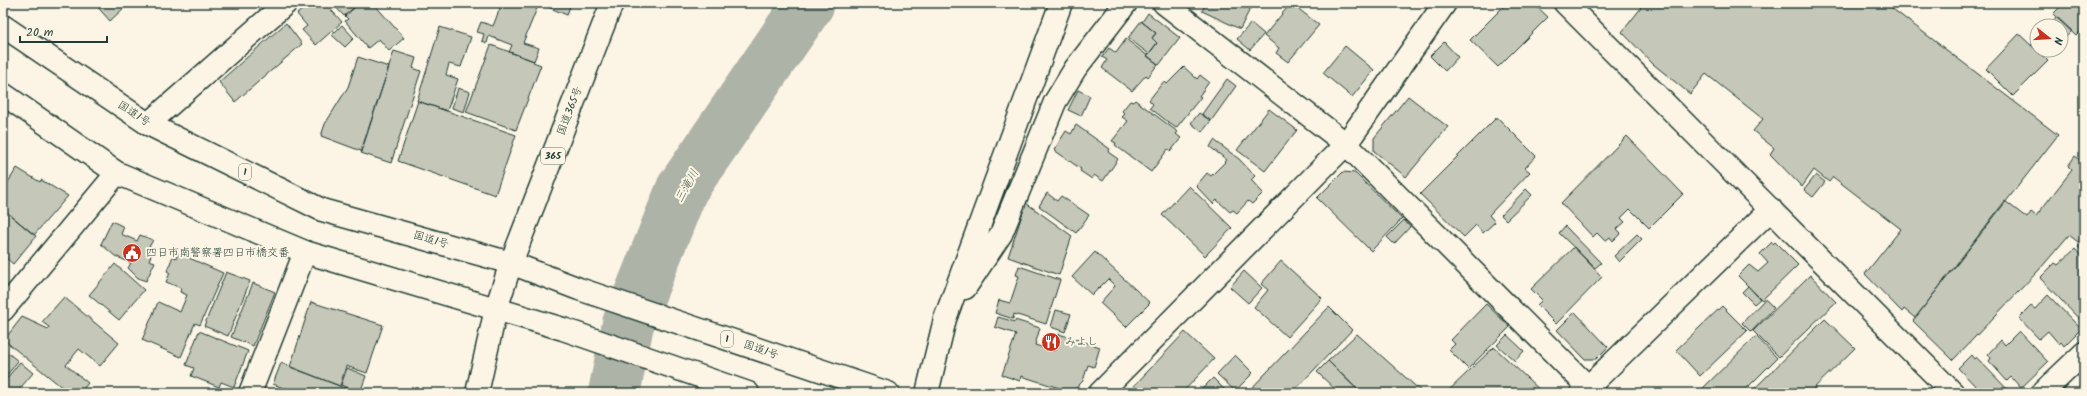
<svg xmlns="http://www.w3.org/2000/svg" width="2087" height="396" font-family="Kalam,'Klee One',sans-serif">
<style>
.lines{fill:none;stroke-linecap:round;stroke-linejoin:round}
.river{stroke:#aeb3a7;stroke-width:52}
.building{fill:#c5c7b9;stroke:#1f3d34}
.street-casing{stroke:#1f3d34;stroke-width:25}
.highway-casing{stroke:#1f3d34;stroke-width:25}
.street{stroke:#fcf5e5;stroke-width:22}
.highway{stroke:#fcf5e5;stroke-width:22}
.labels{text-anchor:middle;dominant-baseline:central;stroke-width:4;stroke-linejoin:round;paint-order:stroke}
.shield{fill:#fcf5e5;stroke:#617469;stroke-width:1}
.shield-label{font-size:10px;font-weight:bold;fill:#1f3d34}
.street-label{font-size:11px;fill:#1f3d34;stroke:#fcf5e5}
.poi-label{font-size:11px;fill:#1f3d34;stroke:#fcf5e5;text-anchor:start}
.water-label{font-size:12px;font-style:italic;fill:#435a51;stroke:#fcf5e5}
</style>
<rect width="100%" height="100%" fill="#fcf5e5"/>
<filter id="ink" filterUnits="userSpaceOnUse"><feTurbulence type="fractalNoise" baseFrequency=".025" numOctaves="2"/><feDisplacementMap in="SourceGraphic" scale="8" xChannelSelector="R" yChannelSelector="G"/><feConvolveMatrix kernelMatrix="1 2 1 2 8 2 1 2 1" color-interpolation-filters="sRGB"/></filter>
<g filter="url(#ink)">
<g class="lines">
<path class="river" d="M614 393 628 324 682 189 809 3"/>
</g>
<path class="building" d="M97 3H132L129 6 127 5 110 21 95 4Z
M310 3H325L342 22 316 45 302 30 307 26 297 14Z
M332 3H359L344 16Z
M360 3H373L404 38 389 51 379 39 368 48 345 21 348 19 345 16Z
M502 3H539L523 43 539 48 534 61 509 52 512 45 489 36 487 43 482 41 484 34 477 32 481 22 493 26Z
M544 3H571L567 15 543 5Z
M1206 3H1253L1240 29 1202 11Z
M1291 3 1319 25 1288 62 1276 53 1279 48 1264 36Z
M1507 3H1533L1548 17 1498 67 1470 40Z
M1639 3H1885L2058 135 1915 318 1904 309 1902 312 1865 274 1901 229 1833 177 1829 182 1814 170 1802 187 1770 154 1774 148 1753 131 1763 119 1706 74 1690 94 1653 64 1622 32 1641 8 1638 5Z
M2064 3H2084V28L2076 36 2053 14Z
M1148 13 1180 38 1159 65 1147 56 1157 43 1152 38 1156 33 1142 22Z
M2057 17 2072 31 2065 38 2063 37 2061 40V26H2050Z
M1141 21 1156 33 1152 38 1157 43 1149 54 1128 38Z
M286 23 302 44 235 102 219 82Z
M1251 23 1264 34 1250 50 1237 39Z
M342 25 354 38 345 47 332 35Z
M440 27 471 37 461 67 449 64 446 75 458 79 447 111 417 101Z
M2019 34 2048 61 2013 96 1986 69Z
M1126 39 1158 64 1148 77 1146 75 1132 91 1102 68 1107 60 1102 57 1109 48 1116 53Z
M2037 39V50H2050L2044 57 2031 45Z
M1444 42 1458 57 1445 71 1430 56Z
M491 45 534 61 533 62 541 65 516 130 466 112Z
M1345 46 1374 70 1352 97 1323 73Z
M394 51 416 58 413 68 421 71 391 163 361 153Z
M358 57 389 67 361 151 321 136 325 124 348 87Z
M1184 67 1197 79 1200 75 1209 82 1199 96 1201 97 1176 128 1150 108 1153 104 1149 100 1164 81 1167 84Z
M1227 79 1236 86 1211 121 1202 114Z
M458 88 470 92 464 112 452 108Z
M1078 90 1090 96 1081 116 1068 110Z
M1408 96 1448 127 1406 177 1374 151V138Z
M1135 100 1178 132 1176 134 1181 138 1171 151 1168 149 1151 172 1115 145 1116 143 1112 141 1128 121 1122 117 1125 114 1122 111 1130 101 1133 102Z
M418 101 516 135 495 195 398 161Z
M1269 109 1297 130 1265 171 1237 150Z
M1199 113 1211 121 1202 132 1191 123Z
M1497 117 1536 156 1525 168 1530 172 1489 215 1495 222 1483 233 1476 225 1464 237 1420 194Z
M1076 125 1110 149 1108 152 1118 159 1103 181 1094 175 1092 179 1080 171 1081 169 1054 150 1066 131 1071 134Z
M1627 136 1683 194 1649 228 1630 209 1621 218 1625 222 1617 229 1621 233 1613 241 1610 237 1605 241 1597 233 1593 237 1561 203Z
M1214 140 1239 159 1255 176 1251 180 1263 193 1252 204 1248 201 1237 213 1233 210 1230 212 1217 200 1213 204 1196 186 1207 173 1211 176 1227 160 1210 147Z
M2075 156 2084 163V234L2078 242 2069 235 2039 270 1953 360 1913 321 2005 201 2027 218 2031 212 2036 216 2072 170 2068 166Z
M17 168 40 182 41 180 68 196 34 235 3 209V190Z
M1343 172 1355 173 1402 219 1371 251 1317 198Z
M1816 175 1825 182 1813 197 1804 190Z
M1189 186 1232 228 1205 256 1162 215Z
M1526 189 1532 195 1506 220 1501 215Z
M1047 193 1057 201 1061 196 1089 215 1076 233 1039 206Z
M1026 203 1072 236 1059 275 1008 257Z
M3 209 36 236 13 264 3 255Z
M1404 220 1410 227 1394 244 1387 237Z
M112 221 124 227 121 234 137 241 140 235 153 240 149 247 154 249 149 260 155 262 146 281 138 278 128 268 131 263 115 256 101 244Z
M1565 226 1601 263 1595 268 1559 233Z
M1637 234 1642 239 1619 262 1614 256Z
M2084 241V253L2078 247Z
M1772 242 1773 244 1775 242 1798 265 1762 300 1738 276 1749 265 1758 272 1768 263 1760 254Z
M1574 247 1602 277 1556 324 1537 305 1542 300 1531 289Z
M2075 249 2084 259V318L2081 321 2040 278 2055 263 2058 265Z
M1095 252 1150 303 1126 327 1100 303 1115 286 1108 279 1092 295 1072 277Z
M178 253 223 273 200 325 195 323 181 357 142 340 158 302 180 312 187 295 180 292 181 288 166 282 170 273 167 271 173 256 176 258Z
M1281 261 1322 298 1287 337 1254 307 1268 290 1261 284Z
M115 264 144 290 119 320 89 295Z
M1019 266 1060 280 1046 324 1014 314 1013 319 995 313 999 300 1010 303 1019 276 1016 275Z
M1244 271 1262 288 1248 303 1230 287Z
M226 272 250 281 228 336 204 326Z
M1810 275 1836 302 1779 357 1753 331Z
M253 283 275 292 253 346 231 337Z
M1748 286 1760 299 1754 304 1742 292Z
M2048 295 2081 329 2064 346 2061 342 2059 344 2048 331 2039 339 2019 318 2031 306 2035 309Z
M64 297 119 343 100 366 79 349 66 365 88 383 80 393H69L4 340 22 317 48 329 49 327 42 322Z
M1765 299 1774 308 1751 332 1742 323Z
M311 302 383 325 367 373 346 366 340 386 290 367Z
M1486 304 1510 327 1468 369 1449 350 1455 344 1451 340Z
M1722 306 1747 331 1700 376 1676 350Z
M1329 307 1352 330 1292 393H1247Z
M1056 310 1071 314 1065 332 1051 327Z
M1575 312 1608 347 1596 359H1585L1557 330Z
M998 317 1015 322V320L1040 328 1035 345 1054 351 1059 334 1100 347 1094 367 1088 365 1083 381 1072 392 1021 376 1020 381 1002 375 1016 334 995 327Z
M1825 319 1855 348 1809 393H1750Z
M199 331 248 351 234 387 221 382 219 387 191 376 194 368 186 365Z
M2019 331 2048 362 2021 388 2011 377 2007 381 1989 361 1991 358 1988 354 2001 340 2005 345Z
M1185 332 1214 359 1182 393H1137L1132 388Z
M1357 334 1423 393H1361L1328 361Z
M1507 335 1524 351 1515 361 1497 345Z
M1756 336 1777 358 1742 393H1704L1701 390Z
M1494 347 1543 393H1446Z
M3 349 18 361 3 380Z
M1235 355 1253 373 1235 391 1217 374Z
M1971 355 1974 359 1976 357 2011 393H1982L1958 368Z
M1328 361 1361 393H1339L1317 372Z
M20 362 33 373 16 393H3V383Z
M281 363 347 389 345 393H296L273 384Z
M347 368 366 376 360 393 341 385Z
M1213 378 1228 393H1198Z
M347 388 360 393H345Z"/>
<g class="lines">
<g class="street-casing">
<path id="street" d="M1164 3 1346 144 1594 393
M1565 3 1953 393
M148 124 286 3
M965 288 1001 234 1055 102 1075 69 1126 3
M3 310 117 173
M250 393 305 252
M477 393 496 309
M927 393 945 319 1061 3
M1100 393 1346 144 1445 3
M1582 393 1771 209
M2042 393 2084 353"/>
</g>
<g class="highway-casing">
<path id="highway" d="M3 26 148 124 322 210 511 263 579 289 888 393
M3 94 117 173 305 252 563 329 748 393
M496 309 511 263 612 3"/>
</g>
<use href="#street" class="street"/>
<use href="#highway" class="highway"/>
</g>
</g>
<defs>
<g id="civic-disc" transform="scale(1)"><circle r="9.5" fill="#c8321e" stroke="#fcf5e5"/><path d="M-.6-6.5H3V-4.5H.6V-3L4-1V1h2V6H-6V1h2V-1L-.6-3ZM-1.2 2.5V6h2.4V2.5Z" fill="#fff"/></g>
<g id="restaurant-disc" transform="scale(1)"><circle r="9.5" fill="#c8321e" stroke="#fcf5e5"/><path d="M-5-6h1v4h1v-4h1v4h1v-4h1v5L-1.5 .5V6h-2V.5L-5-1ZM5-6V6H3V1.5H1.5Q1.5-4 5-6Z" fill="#fff"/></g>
</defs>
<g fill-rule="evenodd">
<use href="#civic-disc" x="132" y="253"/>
<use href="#restaurant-disc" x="1051" y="342"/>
</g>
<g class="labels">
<g class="shield">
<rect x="541" y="148" width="24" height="16" rx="3"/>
<rect x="239" y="164" width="12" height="16" rx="3"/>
<rect x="721" y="331" width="12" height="16" rx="3"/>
</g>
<g class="shield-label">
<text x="553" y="156">365</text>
<text x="245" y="172">1</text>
<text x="727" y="339">1</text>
</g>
<g class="street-label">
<text transform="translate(570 111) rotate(-69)">国道365号</text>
<text transform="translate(134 114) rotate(33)">国道1号</text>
<text transform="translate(431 240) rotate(16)">国道1号</text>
<text transform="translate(761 350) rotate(19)">国道1号</text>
</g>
<g class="poi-label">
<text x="146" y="253">四日市南警察署四日市橋交番</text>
<text x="1065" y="342">みよし</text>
</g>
<g class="water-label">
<text transform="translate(687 186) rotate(-61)">三滝川</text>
</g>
</g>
<rect width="2087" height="396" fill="none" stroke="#fcf5e5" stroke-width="16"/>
<rect x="8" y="8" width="2071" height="380" fill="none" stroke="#1f3d34" stroke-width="1.5" filter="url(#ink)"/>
<g transform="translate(2049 38) rotate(107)"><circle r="19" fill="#fcf5e5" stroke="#a4ab9e"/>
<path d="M0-3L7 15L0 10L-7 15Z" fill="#c8321e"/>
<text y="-6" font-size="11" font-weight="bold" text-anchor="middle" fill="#1f3d34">N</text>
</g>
<path d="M20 36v6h87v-6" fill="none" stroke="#1f3d34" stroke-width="2"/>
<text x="26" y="36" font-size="12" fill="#1f3d34" stroke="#fcf5e5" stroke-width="3" paint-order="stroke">20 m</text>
</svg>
